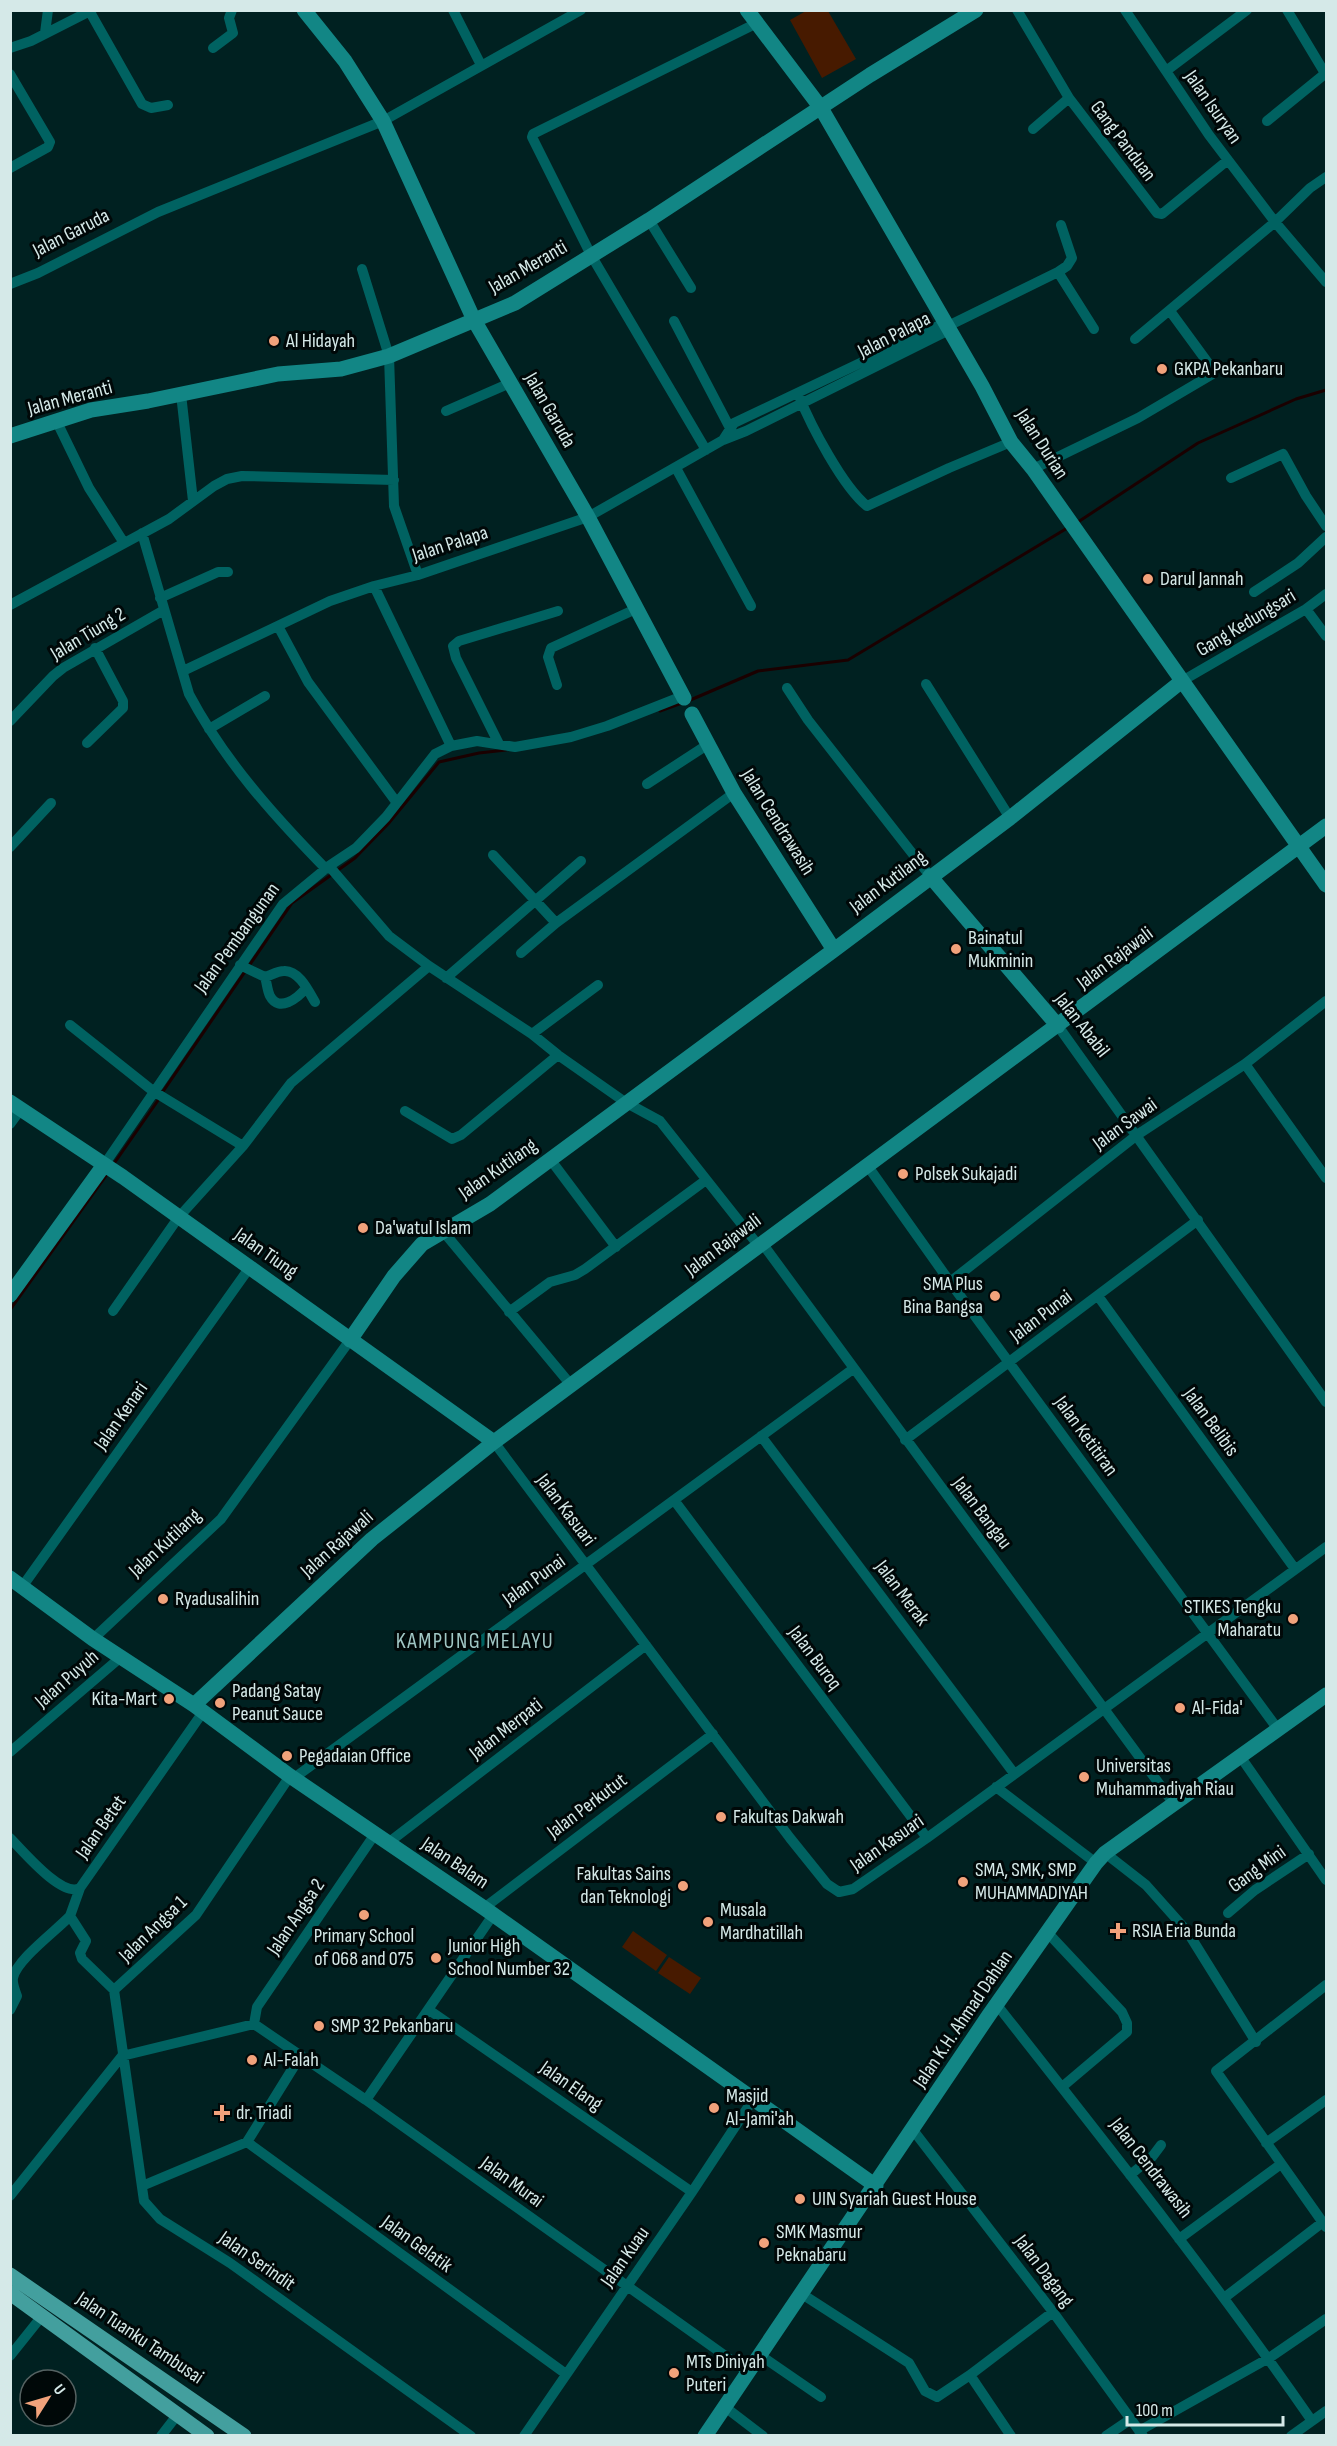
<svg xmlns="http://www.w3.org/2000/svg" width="1337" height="2446" font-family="'Sofia Sans Condensed',sans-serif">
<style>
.green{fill:#471a00}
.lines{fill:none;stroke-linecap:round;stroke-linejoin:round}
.stream{stroke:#1a0000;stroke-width:3}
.street{stroke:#006261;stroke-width:10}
.secondary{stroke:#128685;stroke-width:15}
.primary{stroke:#439f9e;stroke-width:15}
.poi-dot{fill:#f1a27b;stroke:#000808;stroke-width:2}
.labels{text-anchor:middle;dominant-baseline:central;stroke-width:6;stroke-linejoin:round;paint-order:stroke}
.street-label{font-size:20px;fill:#d5e9e8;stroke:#000808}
.poi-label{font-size:20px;fill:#d5e9e8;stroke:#000808;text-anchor:start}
.quarter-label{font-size:22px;letter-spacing:1.5px;fill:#a0c7c5;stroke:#000808}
</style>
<rect width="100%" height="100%" fill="#002121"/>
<path class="green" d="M806 11H828L856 59 822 78 790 20Z
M633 1931 667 1955 656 1971 622 1947Z
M669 1957 701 1978 690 1994 658 1973Z"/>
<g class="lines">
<path class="stream" d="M1078 522 1198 443 1296 399 1326 390
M688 701 758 671 848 660 1069 527
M660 711 682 703
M162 1093 292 903 355 858 388 824 439 762 479 753 506 750
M113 1165 159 1099
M10 1310 108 1173"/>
<path class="street" d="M453 10 481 65
M1017 10 1069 98 1157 213 1162 214 1228 160
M1125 10 1209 135 1275 222 1326 282
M1287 10 1326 75
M90 12 142 104 151 108 168 105
M45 33 48 10
M10 48 31 41 92 10
M213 48 233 33 229 18 232 10
M1166 71 1247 10
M10 74 50 142 48 147 10 168
M1267 121 1326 73
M1033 129 1069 98
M649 220 691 288
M362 269 389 356 394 506 418 575
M1058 272 1094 329
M10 284 38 273 158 212 383 121 581 10
M674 321 732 432
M1135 339 1275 222 1310 188 1326 177
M181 394 193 501
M799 396C811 426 843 487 867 506L949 468 1011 442
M446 411 510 383
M56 420 89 488 124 543
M723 440 734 423 938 326H948L1058 272 1067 266 1072 258 1061 225
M706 450 591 255 532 137 533 134 757 23
M676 468 751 606
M1033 469 1138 418 1211 375V367L1170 311
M1231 478 1283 454 1306 496 1326 526
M142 533 189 694C224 760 273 815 326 869
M374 586 451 746
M1254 592 1298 563 1326 537
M160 598 218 572H228
M10 605 169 519 214 486 227 479 242 476 394 480
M1306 609 1326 636
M278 626 308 682 397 803
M183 671 330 601 374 586 418 575 588 517 723 440 746 431 943 333 948 326
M1182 681 1306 609 1326 594
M926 684 1010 818
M557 685 548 657 551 648 638 608
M787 688 808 720 930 876
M10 721 53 676 63 668 164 610
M209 729 265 696
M87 743 123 708V701L95 648
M499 744 456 658 453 646 459 641 558 611
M647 784 707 745
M10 847 51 803
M493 855 556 923
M329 866 389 936 429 966 532 1034 558 1055 625 1102 660 1121 758 1245
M521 953 556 923 734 793
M240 965 265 977C271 975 278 971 284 971 299 970 309 992 315 1002
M265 977C267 983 267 990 270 996 279 1013 298 998 306 988
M446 978 581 861
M70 1025 153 1091 243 1146
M1058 1026 1326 1402
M532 1034 598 985
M1245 1064 1326 1178
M405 1111 452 1139 461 1135 558 1055
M10 1124 21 1109
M550 1159 616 1247
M104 1165 283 904 329 866 356 848 386 817 435 754 451 746 477 741 515 747 571 737 607 726 683 696
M867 1165 950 1282 1277 1728
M442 1230 571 1385
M762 1243 1174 1804
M950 1282 1137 1135 1245 1064 1326 1001
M1098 1296 1295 1569
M113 1311 178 1218 243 1146 291 1083 429 966
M509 1312 550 1282 575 1275 585 1269 706 1180
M761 1436 1013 1772
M905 1440 1198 1220
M494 1442 790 1838 827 1884 839 1892 853 1889 927 1838 1326 1547
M674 1500 927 1838
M22 1587 250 1267
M93 1639 221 1519 350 1340
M10 1752 121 1657
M1240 1756 1326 1880
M290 1776 196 1915 114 1990 144 2201 160 2219 230 2263 471 2436
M294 1778 853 1369
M996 1787 1096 1863
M10 1838C23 1851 62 1898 80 1888L203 1712
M388 1843 646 1645
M1105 1853 1146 1885 1187 1931 1256 2042
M80 1888 70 1916 86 1941 80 1953 82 1959 114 1990
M484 1908 713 1734
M1228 1913 1255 1890 1309 1854
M1047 1932 1122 2012 1127 2023V2032L1062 2087
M1326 1985 1216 2071 1326 2227
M997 2005C1105 2142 1213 2278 1312 2421L1291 2436
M10 2010 17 1996C15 1990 12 1984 13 1978 16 1960 57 1930 70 1916
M429 2010 692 2192
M254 2024 366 2100 748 2372
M254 2024 257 2007 375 1834
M366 2100 493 1915
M913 2130 1053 2312 1143 2436
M247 2142 566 2374
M1266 2143 1326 2100
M1130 2175 1152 2157 1161 2145
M142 2186 247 2142 301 2055
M10 2196 122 2056 254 2024
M1179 2239 1281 2164
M802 2294 909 2363 925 2391 937 2397 970 2375 1053 2312
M1224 2298 1323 2222
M760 2355 821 2397
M10 2356 42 2316
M970 2375 1011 2436
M725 2407 763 2436
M1312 2421 1326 2411
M1139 2431 1269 2358 1326 2319
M161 2436 178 2414
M524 2436 692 2192 754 2098
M1106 2436 1131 2419"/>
<path class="secondary" d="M304 10 345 61 383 121 474 320 588 517 684 698
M747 10 821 108 982 386 1011 442 1033 469 1326 885
M10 436 91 410 148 401 278 374 341 369 389 356 515 303 649 220 870 75 976 10
M692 714 734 793 834 950
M930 876 1058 1026
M10 1102 123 1177 494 1442
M10 1295 104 1165
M350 1340 394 1276 422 1244 490 1204 834 950 1010 818 1182 681
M10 1578 93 1639 194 1705 290 1776 484 1908 876 2186
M194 1705 372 1539 494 1442 1326 826
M705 2436 989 2015 1096 1863 1105 1853 1326 1695"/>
<path class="primary" d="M10 2275 244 2436
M10 2293 207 2436"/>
</g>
<g class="poi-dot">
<circle cx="274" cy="341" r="6"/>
<circle cx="1162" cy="369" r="6"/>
<circle cx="1148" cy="579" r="6"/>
<circle cx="956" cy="949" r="6"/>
<circle cx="903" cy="1174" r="6"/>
<circle cx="363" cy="1228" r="6"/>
<circle cx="995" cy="1296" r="6"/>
<circle cx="163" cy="1599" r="6"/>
<circle cx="1293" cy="1619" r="6"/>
<circle cx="169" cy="1699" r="6"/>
<circle cx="220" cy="1703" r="6"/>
<circle cx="1180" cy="1708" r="6"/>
<circle cx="287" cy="1756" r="6"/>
<circle cx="1084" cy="1777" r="6"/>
<circle cx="721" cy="1817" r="6"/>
<circle cx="963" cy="1882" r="6"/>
<circle cx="683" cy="1886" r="6"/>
<circle cx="364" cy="1915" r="6"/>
<circle cx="708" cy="1922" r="6"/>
<path d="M1115 1922h6v6h6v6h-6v6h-6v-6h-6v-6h6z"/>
<circle cx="436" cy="1958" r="6"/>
<circle cx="319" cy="2026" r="6"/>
<circle cx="252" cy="2060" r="6"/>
<circle cx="714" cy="2108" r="6"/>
<path d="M219 2104h6v6h6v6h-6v6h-6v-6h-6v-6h6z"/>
<circle cx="800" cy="2199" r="6"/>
<circle cx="764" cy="2243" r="6"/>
<circle cx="674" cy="2373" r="6"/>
</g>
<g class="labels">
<g class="street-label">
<text transform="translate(1213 107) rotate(55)">Jalan Isuryan</text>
<text transform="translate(1123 141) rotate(53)">Gang Panduan</text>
<text transform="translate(71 233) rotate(-27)">Jalan Garuda</text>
<text transform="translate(528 267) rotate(-30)">Jalan Meranti</text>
<text transform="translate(894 335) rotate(-27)">Jalan Palapa</text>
<text transform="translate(70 398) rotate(-15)">Jalan Meranti</text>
<text transform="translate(550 410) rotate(60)">Jalan Garuda</text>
<text transform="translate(1042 444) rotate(57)">Jalan Durian</text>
<text transform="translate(450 544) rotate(-18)">Jalan Palapa</text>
<text transform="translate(1246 623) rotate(-31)">Gang Kedungsari</text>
<text transform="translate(88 634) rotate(-31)">Jalan Tiung 2</text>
<text transform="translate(778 822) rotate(58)">Jalan Cendrawasih</text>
<text transform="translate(888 882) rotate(-37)">Jalan Kutilang</text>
<text transform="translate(237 938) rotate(-54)">Jalan Pembangunan</text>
<text transform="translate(1115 958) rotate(-37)">Jalan Rajawali</text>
<text transform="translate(1082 1025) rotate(52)">Jalan Ababil</text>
<text transform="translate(1125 1124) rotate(-36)">Jalan Sawai</text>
<text transform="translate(498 1169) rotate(-35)">Jalan Kutilang</text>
<text transform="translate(723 1245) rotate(-37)">Jalan Rajawali</text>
<text transform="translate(266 1253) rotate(35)">Jalan Tiung</text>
<text transform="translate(1041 1316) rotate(-37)">Jalan Punai</text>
<text transform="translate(121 1416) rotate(-55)">Jalan Kenari</text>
<text transform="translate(1211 1422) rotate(54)">Jalan Belibis</text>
<text transform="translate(1086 1436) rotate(54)">Jalan Ketitiran</text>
<text transform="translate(566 1510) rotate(53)">Jalan Kasuari</text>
<text transform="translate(982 1513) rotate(53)">Jalan Bangau</text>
<text transform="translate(165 1543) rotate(-43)">Jalan Kutilang</text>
<text transform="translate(337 1544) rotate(-42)">Jalan Rajawali</text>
<text transform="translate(534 1580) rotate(-36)">Jalan Punai</text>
<text transform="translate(902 1593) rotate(53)">Jalan Merak</text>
<text transform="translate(815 1658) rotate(53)">Jalan Buroq</text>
<text transform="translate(67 1679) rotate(-41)">Jalan Puyuh</text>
<text transform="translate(506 1729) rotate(-38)">Jalan Merpati</text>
<text transform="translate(587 1806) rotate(-37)">Jalan Perkutut</text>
<text transform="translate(101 1827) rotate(-55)">Jalan Betet</text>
<text transform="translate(887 1843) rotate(-35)">Jalan Kasuari</text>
<text transform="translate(455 1863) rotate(34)">Jalan Balam</text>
<text transform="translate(1257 1869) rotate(-36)">Gang Mini</text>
<text transform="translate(296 1917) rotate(-56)">Jalan Angsa 2</text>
<text transform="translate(153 1929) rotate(-44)">Jalan Angsa 1</text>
<text transform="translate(963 2019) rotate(-56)">Jalan K.H. Ahmad Dahlan</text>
<text transform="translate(571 2086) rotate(35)">Jalan Elang</text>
<text transform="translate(1151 2168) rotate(52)">Jalan Cendrawasih</text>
<text transform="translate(512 2182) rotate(36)">Jalan Murai</text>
<text transform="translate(417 2244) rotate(36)">Jalan Gelatik</text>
<text transform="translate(625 2257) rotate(-55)">Jalan Kuau</text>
<text transform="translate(257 2261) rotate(35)">Jalan Serindit</text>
<text transform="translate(1044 2271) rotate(53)">Jalan Dagang</text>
<text transform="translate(140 2338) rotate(34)">Jalan Tuanku Tambusai</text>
</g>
<g class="poi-label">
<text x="286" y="341">Al Hidayah</text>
<text x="1174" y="369">GKPA Pekanbaru</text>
<text x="1160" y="579">Darul Jannah</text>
<text x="968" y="938">Bainatul<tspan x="968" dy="23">Mukminin</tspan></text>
<text x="915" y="1174">Polsek Sukajadi</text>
<text x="375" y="1228">Da'watul Islam</text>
<text x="983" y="1284" text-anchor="end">SMA Plus<tspan x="983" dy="23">Bina Bangsa</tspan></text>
<text x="175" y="1599">Ryadusalihin</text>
<text x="1281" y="1607" text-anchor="end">STIKES Tengku<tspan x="1281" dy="23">Maharatu</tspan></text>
<text x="232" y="1691">Padang Satay<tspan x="232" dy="23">Peanut Sauce</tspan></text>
<text x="157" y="1699" text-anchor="end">Kita-Mart</text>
<text x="1192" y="1708">Al-Fida'</text>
<text x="299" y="1756">Pegadaian Office</text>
<text x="1096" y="1766">Universitas<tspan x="1096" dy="23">Muhammadiyah Riau</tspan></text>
<text x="733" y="1817">Fakultas Dakwah</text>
<text x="975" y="1870">SMA, SMK, SMP<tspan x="975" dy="23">MUHAMMADIYAH</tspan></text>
<text x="671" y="1874" text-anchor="end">Fakultas Sains<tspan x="671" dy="23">dan Teknologi</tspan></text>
<text x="720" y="1910">Musala<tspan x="720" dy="23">Mardhatillah</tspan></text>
<text x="1132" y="1931">RSIA Eria Bunda</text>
<text x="364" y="1936" text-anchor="middle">Primary School<tspan x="364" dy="23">of 068 and 075</tspan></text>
<text x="448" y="1946">Junior High<tspan x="448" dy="23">School Number 32</tspan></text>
<text x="331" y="2026">SMP 32 Pekanbaru</text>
<text x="264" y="2060">Al-Falah</text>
<text x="726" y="2096">Masjid<tspan x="726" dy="23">Al-Jami'ah</tspan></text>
<text x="236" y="2113">dr. Triadi</text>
<text x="812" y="2199">UIN Syariah Guest House</text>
<text x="776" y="2232">SMK Masmur<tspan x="776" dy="23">Peknabaru</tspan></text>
<text x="686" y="2362">MTs Diniyah<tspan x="686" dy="23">Puteri</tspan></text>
</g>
<g class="quarter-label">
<text x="475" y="1641">KAMPUNG MELAYU</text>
</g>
</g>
<rect width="1337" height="2446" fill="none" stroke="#d5e9e8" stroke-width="24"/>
<g transform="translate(48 2398) rotate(53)"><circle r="28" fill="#000808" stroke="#556262" stroke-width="1.5"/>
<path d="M0-4.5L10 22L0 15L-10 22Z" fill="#f1a27b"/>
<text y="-9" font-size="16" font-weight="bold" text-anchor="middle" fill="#d5e9e8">U</text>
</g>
<path d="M1127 2416v9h156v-9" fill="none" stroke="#d5e9e8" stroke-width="3"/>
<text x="1136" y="2416" font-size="18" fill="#d5e9e8" stroke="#000808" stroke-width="4.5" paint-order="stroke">100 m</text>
</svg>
